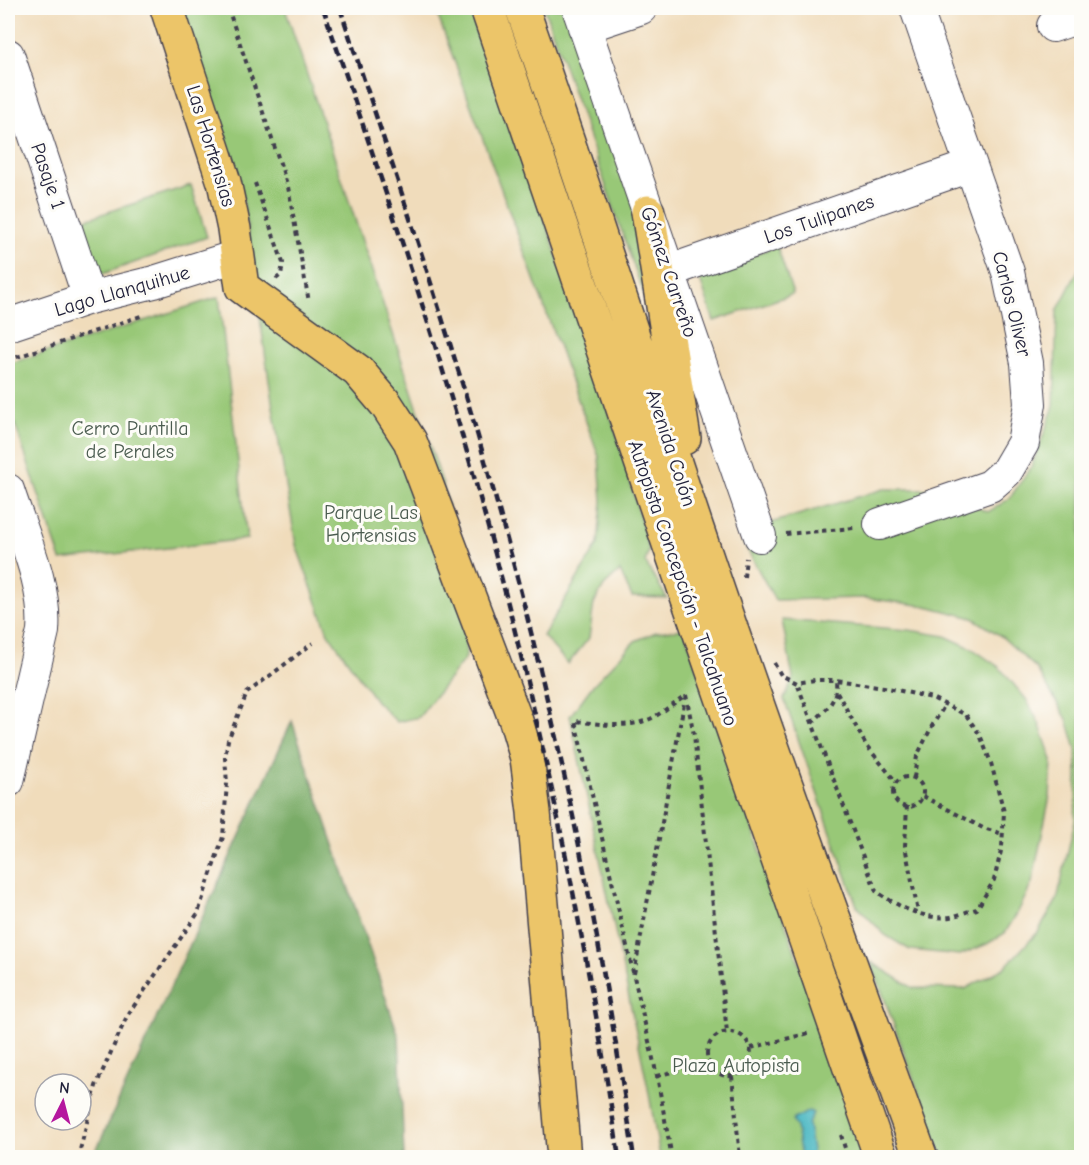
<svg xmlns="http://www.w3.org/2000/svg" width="1089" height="1165" font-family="'Comic Neue',sans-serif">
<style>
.green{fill:#98c877;stroke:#5d7559;stroke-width:1.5}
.forest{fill:#7aac68;stroke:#4e6752;stroke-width:1.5}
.water{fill:#49b7c2;stroke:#366c7e;stroke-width:1.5}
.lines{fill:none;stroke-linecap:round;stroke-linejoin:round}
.minor-casing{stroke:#413e4e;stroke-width:34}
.major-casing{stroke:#413e4e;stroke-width:36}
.path{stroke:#413e4e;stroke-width:4;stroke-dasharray:4.5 4.5;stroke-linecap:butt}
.minor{stroke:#fff;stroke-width:32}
.major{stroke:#ecc569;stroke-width:33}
.rail{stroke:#22223b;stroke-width:4.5;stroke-dasharray:9 4.5;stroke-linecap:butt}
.labels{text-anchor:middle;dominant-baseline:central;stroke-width:6;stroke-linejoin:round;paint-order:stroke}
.street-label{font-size:20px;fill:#22223b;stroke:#fdfcf7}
.park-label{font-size:20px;fill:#4b5c50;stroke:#fdfcf7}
</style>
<rect width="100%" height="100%" fill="#fdfcf7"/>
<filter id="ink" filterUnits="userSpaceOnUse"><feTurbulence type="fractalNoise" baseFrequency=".0167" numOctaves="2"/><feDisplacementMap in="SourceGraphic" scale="12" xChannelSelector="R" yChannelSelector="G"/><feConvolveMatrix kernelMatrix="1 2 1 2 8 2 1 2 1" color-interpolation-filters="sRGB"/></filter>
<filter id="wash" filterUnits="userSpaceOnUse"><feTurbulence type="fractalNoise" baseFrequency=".008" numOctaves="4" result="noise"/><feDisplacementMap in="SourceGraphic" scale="24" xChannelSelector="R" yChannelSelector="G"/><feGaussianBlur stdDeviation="1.35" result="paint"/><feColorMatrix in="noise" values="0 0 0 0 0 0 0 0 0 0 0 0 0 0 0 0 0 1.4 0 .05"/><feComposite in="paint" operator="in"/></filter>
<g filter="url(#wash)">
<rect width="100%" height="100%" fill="#f0dcbb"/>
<path class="green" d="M181 8H285L443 485 462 574 466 657 419 717 397 722 376 701 328 633 296 545 272 401 242 192Z
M435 8H470L495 70 620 444 649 550 645 562 667 598 632 597 620 571 604 586 594 603 589 638 568 664 543 636 598 544 602 501 599 457Z
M544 8H568L629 183 662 343 640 284Z
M191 185 207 237 94 277 80 221Z
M777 246 793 294 714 321 698 274Z
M1081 265V1157H942L871 962 913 988 965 989 1004 968 1038 932 1057 900 1075 820 1077 775 1076 749 1067 719 1036 668 1001 636 973 618 926 606 865 598 775 600 738 533 884 489H934L988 512 1009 499 1032 466 1054 406 1057 311Z
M219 297 247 539 61 560 8 404V364Z
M782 620 909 630 945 636 971 648 999 667 1026 699 1039 723 1052 760 1050 796 1032 883 1018 912 1005 933 987 944 960 955 910 950 885 935 857 906 784 699 793 678Z
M684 629 866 1157H660L648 1088 570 716 593 685 635 641 656 632Z"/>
<path class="forest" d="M292 721 399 1037 404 1157H93Z"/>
<path class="water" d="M809 1111 813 1113 808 1124 813 1157H801L796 1127 793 1122 794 1119Z"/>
</g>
<g filter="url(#ink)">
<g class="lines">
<g class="minor-casing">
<path id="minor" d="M578 8 760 536
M1053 26 1082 16
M584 27 641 8
M8 55 89 298
M669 271 970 166
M8 325 89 298 154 282 237 256
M8 490C22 534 47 585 43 631L8 781
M880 524 990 486 1006 472 1023 443 1030 404 1027 363 1008 272 916 8"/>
</g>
<g class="major-casing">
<path id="major" d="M167 8 224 182 234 229 242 287 358 371 386 404 410 441 516 721 527 758 534 812 564 1158
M487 8 669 544 881 1158
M522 8C583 181 639 355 697 529 768 740 845 949 921 1158
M648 212 684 438"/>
</g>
<path class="path" d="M228 8 288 187 309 302
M255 183 283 263 281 275 276 279
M8 360 144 315
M786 534 854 528
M744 577 746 558
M774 663 781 675 797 683 815 680H836L884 687 932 698 966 715 980 735 991 763 1004 812 1002 847 994 880 977 909C968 911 959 915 950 917 923 920 897 906 876 891L797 683
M837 692 866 745 897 783
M686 695 694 735 727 1032
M812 723C826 709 838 702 836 680
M893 792a15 15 0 1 1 30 0a15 15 0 1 1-30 0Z
M914 778 917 756 932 726 945 705
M923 796 983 828 1003 834
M907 806 905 846 918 912
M634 974 685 698
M707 1054a22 22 0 1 1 44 0a22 22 0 1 1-44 0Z
M751 1048 809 1033
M657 1076 709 1062
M732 1076 740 1158
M841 1135 848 1158
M78 1158 96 1086 127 1016 198 913 223 837 227 783 225 758 228 740 247 693 313 643
M672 1158 657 1076 575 721C600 724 626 729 650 719 663 713 674 702 686 695"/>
<use href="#minor" class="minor"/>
<use href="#major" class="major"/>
<path class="rail" d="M323 8C381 177 439 347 486 520 543 730 587 943 619 1158
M340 8C391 161 443 313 487 468 552 694 599 925 634 1158"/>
</g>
</g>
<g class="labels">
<g class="street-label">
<text transform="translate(211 146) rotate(73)">Las Hortensias</text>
<text transform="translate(48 176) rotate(71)">Pasaje 1</text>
<text transform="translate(819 219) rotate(-19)">Los Tulipanes</text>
<text transform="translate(669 272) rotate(71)">Gómez Carreño</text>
<text transform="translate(122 291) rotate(-16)">Lago Llanquihue</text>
<text transform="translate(1012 304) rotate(76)">Carlos Oliver</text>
<text transform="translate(671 448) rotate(72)">Avenida Colón</text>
<text transform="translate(683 583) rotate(71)">Autopista Concepción - Talcahuano</text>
</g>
<g class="park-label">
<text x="130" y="428">Cerro Puntilla<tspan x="130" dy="23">de Perales</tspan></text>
<text x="371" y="512">Parque Las<tspan x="371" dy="23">Hortensias</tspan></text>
<text x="736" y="1065">Plaza Autopista</text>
</g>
</g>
<rect width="1089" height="1165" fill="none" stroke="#fdfcf7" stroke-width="30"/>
<g transform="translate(63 1102) rotate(6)"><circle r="28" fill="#fdfcf7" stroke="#a5a5ac" stroke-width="1.5"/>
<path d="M0-4.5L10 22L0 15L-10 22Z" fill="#b5179e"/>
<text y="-9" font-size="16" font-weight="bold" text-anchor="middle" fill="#22223b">N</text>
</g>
</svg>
